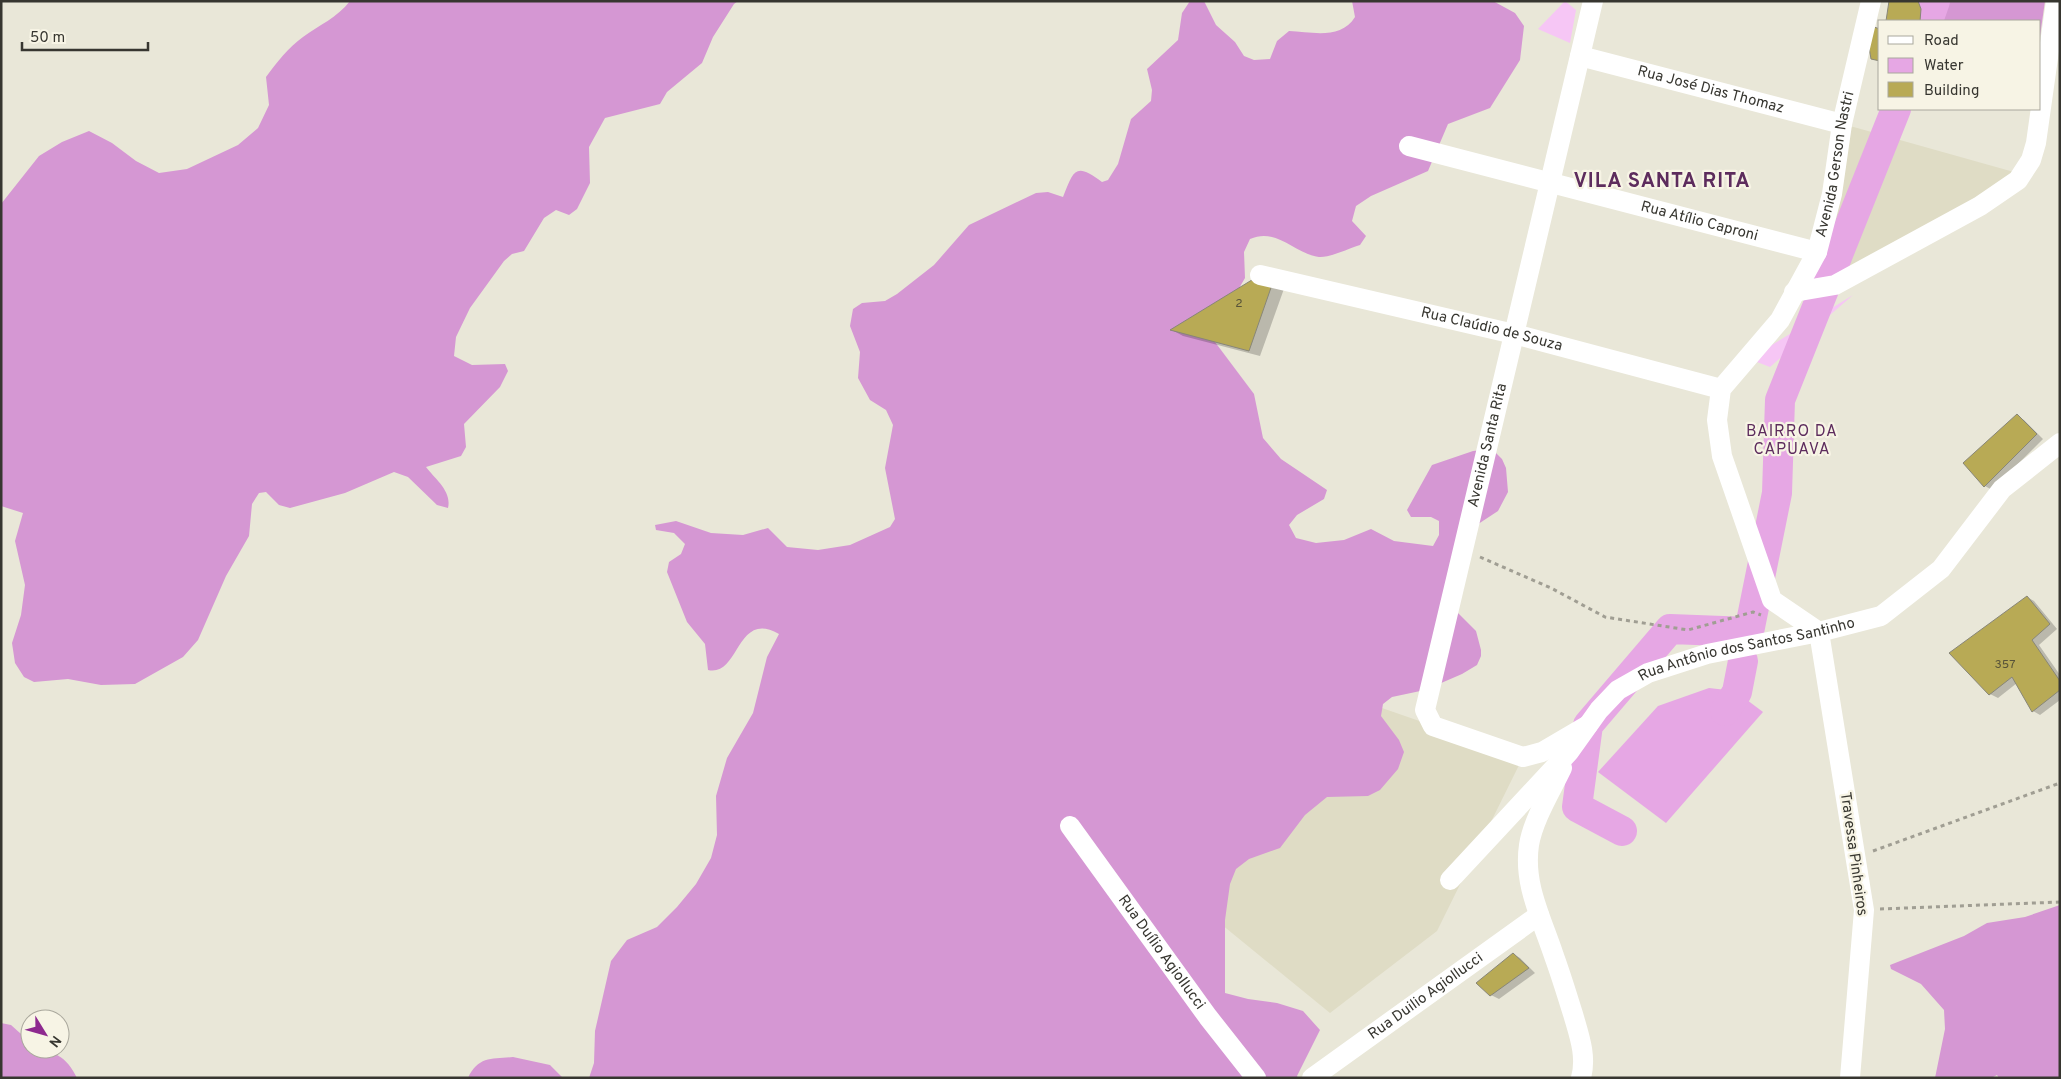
<svg xmlns="http://www.w3.org/2000/svg" width="2061" height="1079" font-family="Overpass,sans-serif">
<style>
.built{fill:#dfdcc5}
.green{fill:#f6c6f5}
.forest{fill:#d597d3}
.water{fill:#e6a7e4}
.shadow{fill:#0003}
.lines{fill:none;stroke-linecap:round;stroke-linejoin:round}
.river{stroke:#e6a7e4;stroke-width:30}
.building{fill:#b8aa55;stroke:#888678}
.path{stroke:#a09e93;stroke-width:3;stroke-dasharray:4 4;stroke-linecap:butt}
.minor{stroke:#fff;stroke-width:20}
.labels{text-anchor:middle;dominant-baseline:central;stroke-width:4.5;stroke-linejoin:round;paint-order:stroke}
.number-label{font-size:12px;fill:#575339}
.street-label{font-size:15px;fill:#373630;stroke:#f7f4e5}
.neighbourhood-label{font-size:16px;letter-spacing:1px;fill:#5d2c5d;stroke:#f7f4e5}
.district-label{font-size:20px;font-weight:bold;letter-spacing:1px;fill:#5d2c5d;stroke:#f7f4e5}
</style>
<rect width="100%" height="100%" fill="#e9e7d8"/>
<path class="built" d="M1843 124 2021 174 1836 283 1818 253Z
M1333 691 1523 757 1437 931 1330 1013 1194 902Z"/>
<path class="green" d="M1565 1 1576 10 1570 43 1538 29Z
M1853 295 1770 367 1749 359Z"/>
<path class="forest" d="M350 1H738L734 4 713 37 702 63 667 92 660 104 605 118 589 147 590 183 577 209 569 215 556 210 544 218 524 251 512 254 504 261 470 308 456 337 454 356 472 365 505 364 508 371 500 387 464 424 466 447 461 456 426 467C435 479 452 491 448 508L437 505 408 477 394 472 345 493 290 508 279 505 266 492 259 493 252 504 249 536 226 576 198 640 183 657 135 684 101 685 68 679 34 682 24 677 15 663 12 643 21 615 25 585 15 541 23 513 1 506V204L39 156 62 142 89 131 112 143 136 161 159 173 187 169 238 145 258 128 269 105 266 77C277 62 288 48 303 37 319 25 337 18 350 1Z
M1190 1H1204L1216 25 1235 42 1244 56 1254 60 1270 59 1277 41 1289 31C1312 32 1341 40 1355 17L1352 1H1493L1515 13 1524 26 1520 60 1490 108 1448 124 1428 171 1371 196 1356 206 1352 221 1366 236 1360 245C1350 248 1329 258 1319 257 1294 254 1277 227 1250 239L1244 252 1245 278 1221 319 1215 342 1254 394 1263 438 1281 459 1327 490 1324 499 1297 515 1289 525 1296 538 1316 543 1344 540 1371 529 1394 541 1433 546 1439 535V521L1431 517H1411L1407 510 1432 465 1473 451 1492 449 1502 459 1506 468 1508 492 1498 511 1463 534 1453 561 1464 589 1445 600 1476 631 1481 650V656L1477 665 1462 674 1425 690 1392 697 1383 704 1381 716 1399 740 1404 752 1398 769 1380 790 1368 796 1327 797 1305 815 1280 848 1249 859 1236 869 1230 884 1225 920V993L1248 999 1277 1003 1303 1011 1320 1030 1297 1076 1298 1078H589L594 1063 595 1031 611 961 627 940 657 927 677 907 696 884 711 858 717 835 716 796 727 758 753 713 767 657 779 634C736 609 740 677 708 670L705 644 687 622 667 572 669 562 681 554 685 544 674 533 656 530 655 525 676 521 711 533 743 535 768 528 787 547 818 550 850 545 890 527 895 519 885 468 893 425 886 410 870 400 858 378 860 352 850 326 853 309 862 303 885 301 897 294 934 265 969 225 1036 193 1048 192 1063 197C1074 170 1075 162 1102 182L1108 180 1118 164 1131 119 1151 101 1152 90 1147 69 1178 40 1182 13Z
M1928 1H2045L2040 36V21H1936Z
M2060 905V1078H1999L1997 1075 1991 1078H1935L1945 1029 1944 1010 1921 984 1891 969 1890 965 1964 936 1987 923 2025 917Z
M1 1023 11 1025 30 1042V1049C53 1049 67 1057 77 1078H1Z
M513 1057 550 1065 563 1078H468C478 1056 492 1059 513 1057Z"/>
<path class="water" d="M1709 688 1735 691 1763 712 1666 823 1598 772 1658 706Z"/>
<path class="shadow" d="M1891 1H1924L1928 14V21H1887Z
M1274 280 1285 286 1260 356 1183 336 1172 330Z
M2017 416 2024 420 2043 439 1992 490 1985 486Z
M2027 597 2034 601 2057 629 2039 645 2060 675V700L2040 715 2033 711 2017 683 1998 698 1990 694 1951 653Z
M1513 954 1520 958 1535 973 1499 999 1491 995Z"/>
<g class="lines">
<path class="river" d="M1928 21 1935 1
M1725 711 1737 692 1743 661
M1622 831 1577 807 1588 725 1670 629 1749 632 1777 493 1780 400 1896 109"/>
</g>
<path class="building" d="M1889 1H1918L1921 9 1920 21H1886Z
M1865 24 1880 29V61L1871 59Z
M1260 275 1274 279 1249 351 1170 330Z
M2017 414 2037 434 1984 487 1963 463Z
M2027 596 2050 624 2032 640 2060 681V690L2032 712 2012 677 1989 695 1949 653Z
M1513 953 1529 968 1490 996 1476 983Z"/>
<g class="lines">
<path class="path" d="M1480 557 1551 588 1605 617 1688 630 1753 612 1761 615
M1873 851 2060 783
M1880 909 2060 902"/>
<g class="minor">
<path id="s1" d="M1580 56 1842 124"/>
<path id="s2" d="M1409 146 1817 252"/>
<path id="s3" d="M1260 275 1514 334 1721 389"/>
<path d="M1794 292 1835 285 1980 206 2018 180 2031 160 2036 143 2056 1"/>
<path id="s4" d="M1588 725 1542 752 1523 757 1433 726 1425 710 1593 1"/>
<path d="M1562 768C1551 791 1533 820 1529 845 1523 885 1542 919 1554 956 1561 975 1567 995 1573 1014 1579 1035 1587 1056 1581 1078"/>
<path id="s5" d="M1070 826 1208 1017 1256 1078"/>
<path id="s6" d="M1450 880 1569 752 1599 710 1618 690 1648 673 1707 654 1819 632 1881 616 1941 569 2002 489 2060 443"/>
<path id="s7" d="M1312 1078 1539 915"/>
<path id="s8" d="M1850 1078 1864 910 1819 632 1772 600 1722 456 1717 420 1721 389 1780 320 1817 252 1832 194 1842 124 1871 1"/>
</g>
</g>
<g class="labels">
<g class="number-label">
<text x="1239" y="304">2</text>
<text x="2005" y="665">357</text>
</g>
<g class="street-label">
<text stroke="none"><textPath href="#s1" startOffset="135">Rua José Dias Thomaz</textPath></text>
<text stroke="none"><textPath href="#s8" startOffset="985">Avenida Gerson Nastri</textPath></text>
<text stroke="none"><textPath href="#s2" startOffset="300">Rua Atílio Caproni</textPath></text>
<text stroke="none"><textPath href="#s3" startOffset="238">Rua Claúdio de Souza</textPath></text>
<text stroke="none"><textPath href="#s4" startOffset="458">Avenida Santa Rita</textPath></text>
<text stroke="none"><textPath href="#s6" startOffset="390">Rua Antônio dos Santos Santinho</textPath></text>
<text transform="translate(1853 854) rotate(82)">Travessa Pinheiros</text>
<text stroke="none"><textPath href="#s5" startOffset="156">Rua Duílio Agiollucci</textPath></text>
<text stroke="none"><textPath href="#s7" startOffset="140">Rua Duilio Agiollucci</textPath></text>
</g>
<g class="neighbourhood-label">
<text x="1792" y="432">BAIRRO DA<tspan x="1792" dy="18">CAPUAVA</tspan></text>
</g>
<g class="district-label">
<text x="1662" y="182">VILA SANTA RITA</text>
</g>
</g>
<rect width="2061" height="1079" fill="none" stroke="#373630" stroke-width="5"/>
<rect x="1878" y="20" width="162" height="90" fill="#f7f4e5" stroke="#aaa89d"/>
<rect x="1888" y="36" width="25" height="8" fill="#ffffff" stroke="#aaa89d"/>
<text x="1924" y="45" font-size="15" fill="#373630">Road</text>
<rect x="1888" y="58" width="25" height="15" fill="#e6a7e4" stroke="#aaa89d"/>
<text x="1924" y="70" font-size="15" fill="#373630">Water</text>
<rect x="1888" y="82" width="25" height="15" fill="#b8aa55" stroke="#aaa89d"/>
<text x="1924" y="95" font-size="15" fill="#373630">Building</text>
<g transform="translate(45 1034) rotate(127)"><circle r="24" fill="#f7f4e5" stroke="#aaa89d"/>
<path d="M0-4L9 19L0 12L-9 19Z" fill="#8e298f"/>
<text y="-8" font-size="14" font-weight="bold" text-anchor="middle" fill="#373630">N</text>
</g>
<path d="M22 42v8h126v-8" fill="none" stroke="#373630" stroke-width="2.5"/>
<text x="30" y="42" font-size="15" fill="#373630" stroke="#f7f4e5" stroke-width="4" paint-order="stroke">50 m</text>
</svg>
